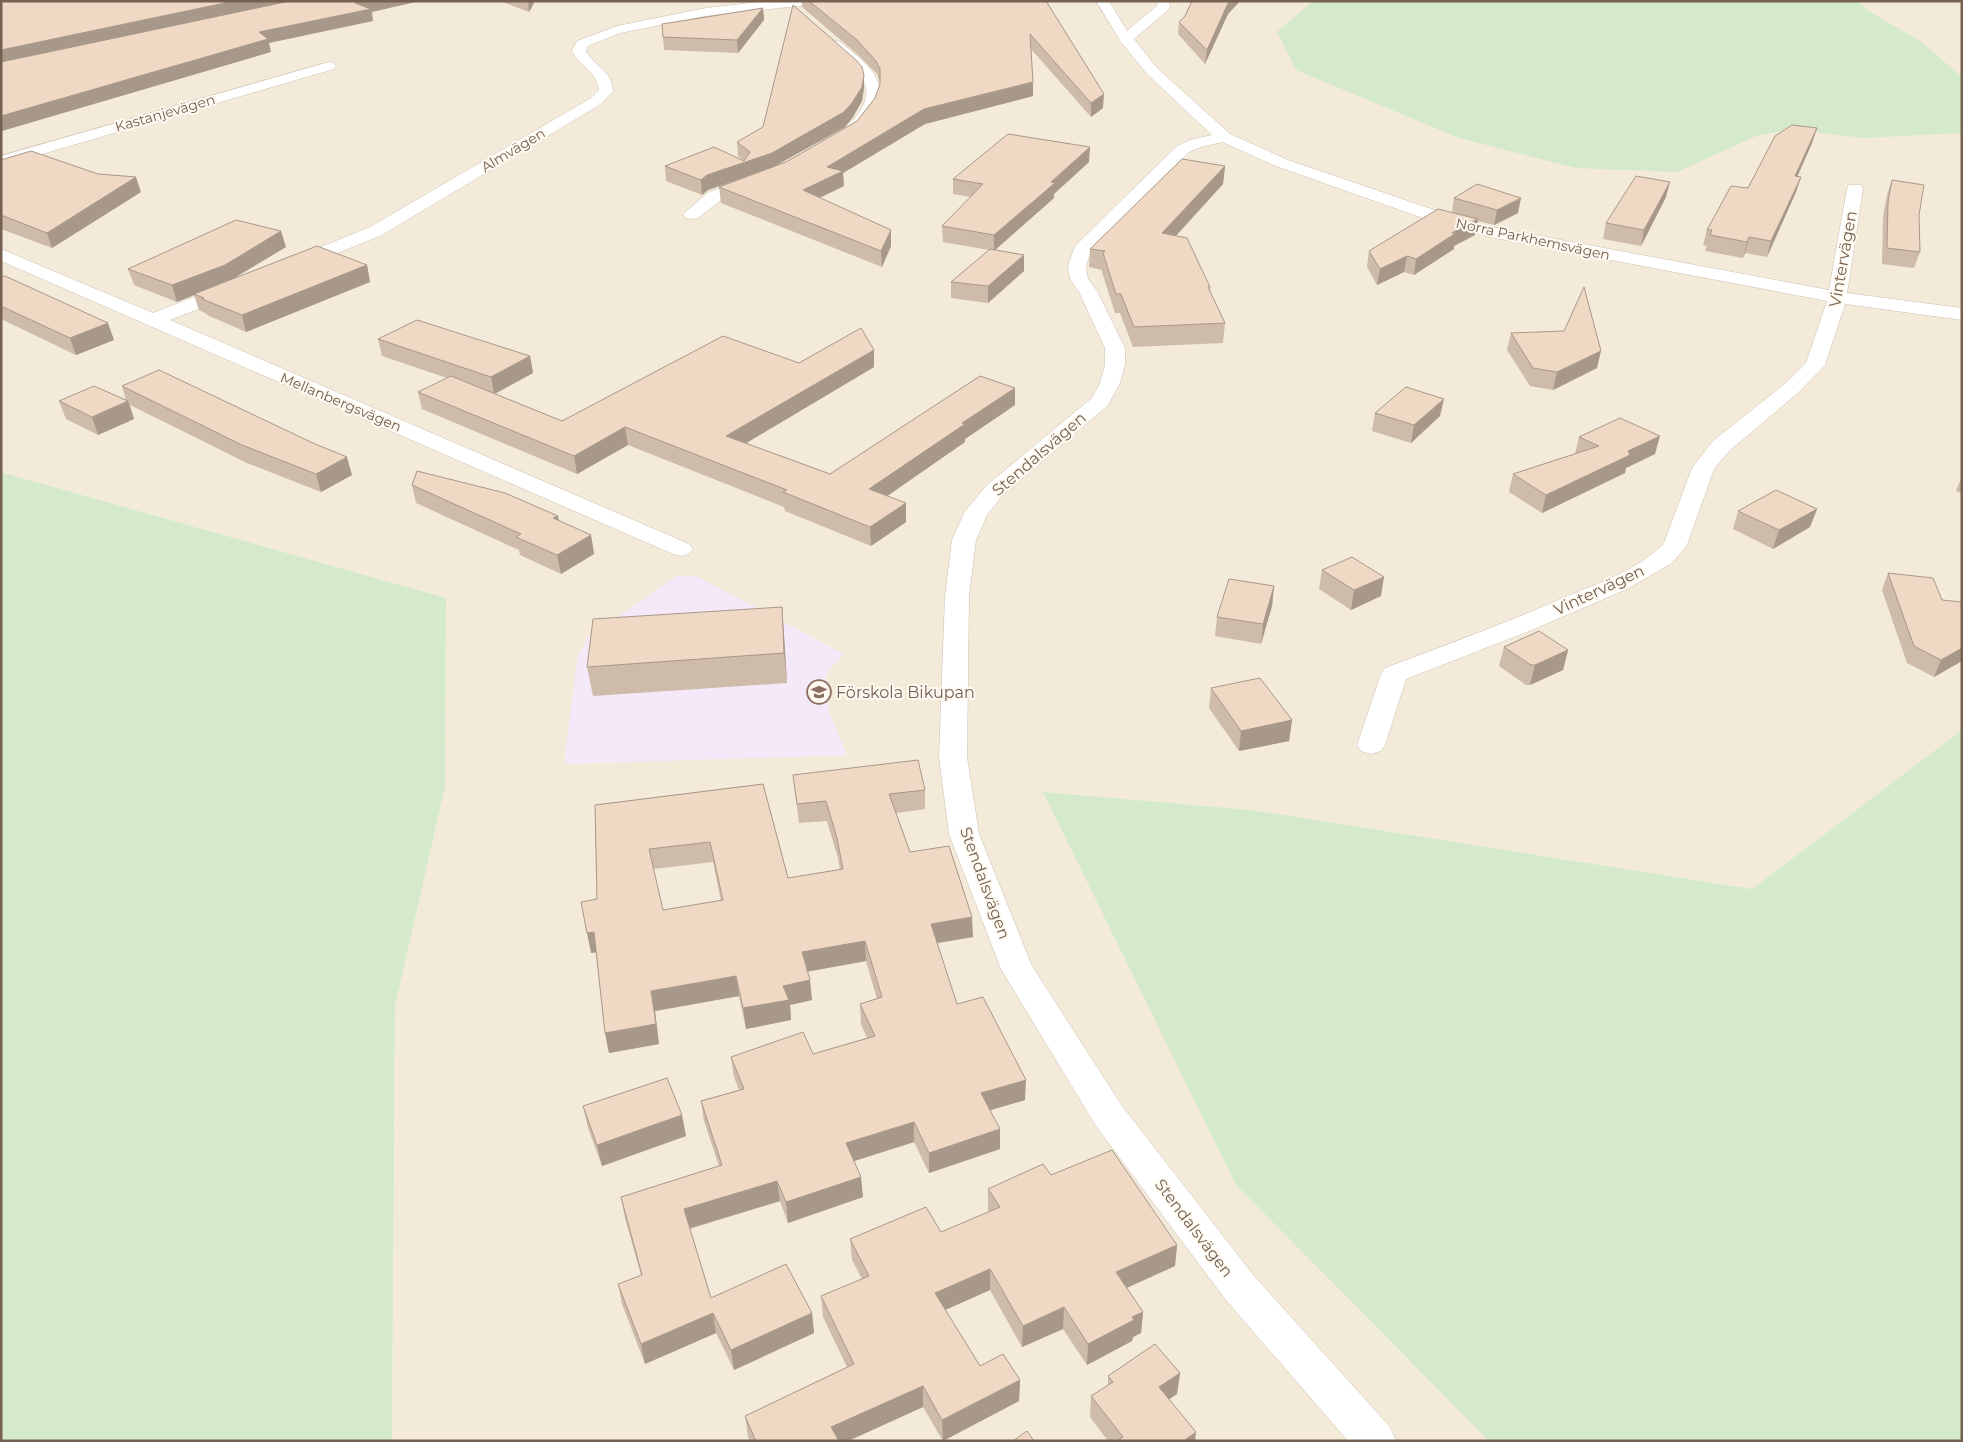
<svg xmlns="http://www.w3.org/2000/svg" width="1963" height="1442" font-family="Montserrat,sans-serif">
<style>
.residential{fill:#f3eada}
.education{fill:#f4e8f9}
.green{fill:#d4eaca}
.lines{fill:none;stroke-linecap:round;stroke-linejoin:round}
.minor-casing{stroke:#cec0b1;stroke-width:1}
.minor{fill:#fff;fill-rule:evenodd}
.wall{fill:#cebba9;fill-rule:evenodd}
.shaded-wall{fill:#a89889}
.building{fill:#f0d9c4;stroke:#a89889;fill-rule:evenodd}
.labels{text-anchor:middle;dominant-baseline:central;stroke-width:4;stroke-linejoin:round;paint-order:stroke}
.far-street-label{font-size:14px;fill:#76604f;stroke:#fefaf2}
.street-label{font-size:16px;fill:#76604f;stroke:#fefaf2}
.education-label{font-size:16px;fill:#785e54;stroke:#fefaf2;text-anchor:start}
</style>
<rect width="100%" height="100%" fill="#fcf7eb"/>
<path class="residential" d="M1 1H1962V730L1752 889 1252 810 1044 792 1236 1185 1489 1441H392L395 1006 445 787 446 598 1 472Z"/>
<path class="education" d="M678 575 698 577 844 654 828 671 823 687 831 717 847 755 564 764 578 655 587 639Z"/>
<path class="green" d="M1313 1H1858L1867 10 1920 41 1962 77V133L1863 138 1792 129 1756 136 1677 172 1576 168 1459 138 1296 70 1277 32Z
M1 472 446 598 445 787 395 1006 392 1441H1Z
M1962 730V1441H1489L1236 1185 1043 792 1252 810 1752 889Z"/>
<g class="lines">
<g class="minor-casing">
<path id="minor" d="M769 1H813L807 5 706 16 620 33 588 46 586 51C595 67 612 71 613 91L601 104 382 235 301 268 295 269 289 268 286 264 289 260 370 227 591 98 599 90C597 72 580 66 572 51L577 41 617 26 706 8Z
M1096 1H1109L1127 31 1158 5 1154 1H1169L1170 6 1169 9 1134 39 1157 68 1230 134 1288 160 1446 214 1497 228 1829 290 1847 189 1849 185H1861L1863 189 1847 293 1962 308V320L1845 304 1825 365 1800 391 1729 451 1714 469 1687 545 1672 563 1627 589 1534 629 1406 679 1385 745 1381 751 1371 754 1361 751 1357 745 1381 674 1385 668C1446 645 1508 622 1568 596 1601 582 1640 569 1664 543L1692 468 1713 441 1786 383 1806 363 1827 301 1490 237 1434 222 1276 166 1222 142 1201 147 1189 152 1092 248 1086 266 1088 279 1097 291 1125 348V365L1120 383 1108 405 1002 496 987 515 976 540 969 596 967 757 979 834 1032 966 1122 1106 1254 1276 1390 1427 1396 1441H1348L1226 1300 1096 1126 1001 969 949 834 939 757 945 596 952 540 964 513 986 486 1092 398 1100 383 1105 365V348L1079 292 1070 279 1068 266 1075 246 1177 146 1190 140 1212 135 1147 74 1121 42Z
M833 40C842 42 849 49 856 55 880 75 889 93 869 121 863 128 857 135 848 138L843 136 840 133C845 125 854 121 859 113 883 75 843 67 826 44Z
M329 62 334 63 336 66 334 69 1 166V156Z
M754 176 760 177 762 181 760 185 721 200 698 218 692 219 686 218 683 214 709 192Z
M1 249 153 313 225 285 232 283 239 285 241 289 239 293 170 320 689 544 693 549 689 554 681 556 673 554 1 261Z"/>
</g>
<use href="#minor" class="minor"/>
</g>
<path class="wall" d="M500 1H534V3L529 12Z
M802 1H1046L1103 108 1091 117 1031 49 1033 96 925 124 843 173 844 186 820 198 891 230V246L882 267 721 203 719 187 753 175 708 190 702 195 666 181 665 166 744 161 738 156 737 142 864 88 862 101 853 117 845 127 777 165 786 162 857 121 875 98 880 84V82L877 74 857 54 802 7Z
M1192 1H1240L1228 14 1205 64 1178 34 1179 22 1185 16Z
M763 8 764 20 738 53 664 50 663 37Z
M1817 128 1812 143 1797 177H1801L1796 192 1767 257 1745 253 1743 258 1705 251 1707 246 1703 245 1707 230 1748 188Z
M1 160 141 192 52 248 1 229Z
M1089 162 1054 194V198L995 250 1024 255V271L988 303 951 298V282L989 250 943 242 942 226 971 197 953 194V179Z
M1225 166 1223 184 1176 236 1210 287V292L1225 323 1223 343 1133 347 1120 313H1115L1102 272V270L1089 267 1090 249Z
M1892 180 1919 215 1920 252 1914 268 1882 264 1883 217 1887 195Z
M1666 197 1641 246 1603 239 1606 223Z
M1454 198 1518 213 1494 225 1478 221 1475 235 1454 246V249L1414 275 1404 272 1377 285 1367 267 1369 251 1452 212Z
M286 247 231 280 367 265 370 282 246 332 207 315V314L199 310 194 295 177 302 134 285 128 269Z
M1 277 114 340 76 355 1 319Z
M1511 333 1597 368 1553 390 1530 386 1507 350Z
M378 339 530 356 533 373 495 394 562 421 799 363 874 367 746 443 830 474 1015 405 965 439V442L887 496 906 522 871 546 785 511 784 507 628 445 577 474 422 409 418 392 447 378 382 356Z
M122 386 352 475 321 492 247 463 130 405 134 419 98 435 66 419 59 401 126 400Z
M1375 413 1440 416 1411 443 1372 431Z
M1579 437 1655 454 1626 468 1625 473 1542 513 1509 492 1513 474 1575 454Z
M1962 476V493L1956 491Z
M412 485 558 516 559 521 591 535 594 554 561 574 520 555 519 550 416 503Z
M1817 509 1810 527 1773 549 1733 529 1738 511Z
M1322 570 1381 596 1351 610 1319 589Z
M1888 573 1962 661 1934 677 1907 663 1882 590Z
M1274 586 1272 606 1261 644 1215 636 1217 617Z
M782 607 787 683 593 696 587 667Z
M1504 647 1568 650 1563 670 1530 685H1526L1499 666Z
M1211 688 1292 720 1289 741 1239 751 1209 708Z
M793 775 925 790V809L896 813 910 852 973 937 937 943 957 1004 1025 1100 991 1110 1000 1149 929 1173 914 1142 854 1161 863 1197 788 1223 780 1201 690 1229 711 1298 812 1313 814 1333 734 1370 716 1333 645 1364 622 1304 618 1284 641 1275 625 1218 621 1197 719 1166 704 1121 701 1101 739 1090 734 1077 731 1057 813 1054 867 1038 861 1024 860 1004 877 999 866 961 807 972 812 1000 790 1005 791 1020 746 1029 739 996 655 1011 659 1044 609 1053 605 1033 596 952 591 953 597 899 595 805 763 784 788 878 840 870 838 858 827 821 799 823ZM713 862 721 901 663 910 653 869Z
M583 1106 686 1136 602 1166 588 1128Z
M1051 1175 1177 1245 1175 1266 1127 1288 1143 1312 1141 1333 1133 1337 1132 1341 1087 1365 1063 1329 1022 1347 990 1290 945 1310 980 1366 1020 1380 1019 1401 943 1441 923 1407 848 1441H750L748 1437 745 1416 847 1367 823 1317 821 1296 862 1279 852 1260 850 1239 941 1232 989 1212 988 1210V1189Z
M1180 1373 1177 1394 1169 1399 1195 1441H1108L1090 1417 1091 1396 1108 1386V1376Z"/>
<path class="shaded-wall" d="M234 1H295L1 64V50Z
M364 1H420L372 12 373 21 269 43 271 52 2 131 1 116 259 32Z
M528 1H534V3L529 12Z
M1229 1H1240L1228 14 1205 64 1207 50Z
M763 8 764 20 738 53 737 40Z
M864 75V88L862 101 853 117 845 127 773 167 708 190 702 195 701 180 707 175 772 153Z
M1033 82V96L925 124 843 173 844 186 804 205 803 190 827 167 924 109Z
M1104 94 1103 108 1091 117V103Z
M1817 128 1812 143 1791 191 1795 176Z
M1090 147 1089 162 1054 194V198L994 251V235Z
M1225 166 1223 184 1161 252 1162 233Z
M136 177 141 192 52 248 47 233Z
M1801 177 1796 192 1767 257 1771 241Z
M1670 182 1666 197 1641 246 1644 230Z
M1521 198 1518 213 1494 225 1497 210Z
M1478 219 1475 235 1454 246V249L1414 275 1416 259 1452 233Z
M891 230V246L882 267 881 251Z
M281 231 286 247 229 281 177 302 172 285Z
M1749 237 1745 253 1743 258 1747 242Z
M1024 255V271L988 303V286Z
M1407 256 1404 272 1377 285 1380 269Z
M367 265 370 282 246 332 242 315Z
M108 323 114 340 76 355 70 338Z
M874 350V367L728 454 726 436Z
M1601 351 1597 368 1553 390 1557 372Z
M530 356 533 373 494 394 491 377Z
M1015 388V405L965 439V442L870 508 869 489 962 423Z
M1444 399 1440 416 1411 443 1414 425Z
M128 401 134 419 98 435 92 417Z
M625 427 628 445 577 474 574 456Z
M1660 436 1655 454 1626 468 1625 473 1542 513 1546 495 1628 451Z
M347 457 352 475 321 492 316 474Z
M906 503V522L871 546 870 527Z
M1817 509 1810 527 1773 549 1779 530Z
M558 516 561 534 553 518Z
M591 535 594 554 561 574 557 555Z
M1384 577 1381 596 1351 610 1354 590Z
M1274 586 1272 606 1261 644 1263 624Z
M782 607 784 635 787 683 784 653Z
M1962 648V661L1934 677 1941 660Z
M1568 650 1563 670 1530 685 1535 665Z
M1292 720 1289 741 1239 751 1241 731Z
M972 917 973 937 931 944V924Z
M594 932 598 952 591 953 587 933Z
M865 941 866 961 804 972 802 952Z
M736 976 739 996 655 1011 659 1044 609 1053 605 1033 651 991Z
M810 980 812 1000 790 1005 791 1020 746 1029 743 1008 783 986Z
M1026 1080 1025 1100 981 1113V1093Z
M682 1115 686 1136 602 1166 597 1145Z
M914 1122V1142L848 1163 846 1143Z
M1000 1129V1149L929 1173V1153Z
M861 1177 863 1197 788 1223 786 1202Z
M777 1181 780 1201 687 1229 684 1209Z
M1177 1245 1175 1266 1115 1293 1116 1272Z
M990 1269V1290L936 1314 935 1293Z
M1064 1307 1063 1329 1022 1347 1023 1326Z
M1143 1312 1141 1333 1133 1337 1132 1341 1087 1365 1088 1344 1132 1317Z
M713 1313 716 1333 645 1364 641 1344Z
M812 1313 814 1333 734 1370 731 1350Z
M1180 1373 1177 1394 1156 1408 1159 1387Z
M1020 1380 1019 1401 943 1441 942 1420Z
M923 1386V1407L848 1441H833L831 1427Z
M1196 1432 1195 1441H1185V1440Z"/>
<path class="building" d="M1 1H234L1 50Z
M290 1H364L355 3 371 9 259 32 268 39 1 116V62Z
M809 1H1046L1104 94 1091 103 1030 34 1033 82 924 109 827 167 843 171 803 190 891 230 881 251 719 187 786 162 857 121 875 98 880 84V69L876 61 857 40Z
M1192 1H1229L1207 50 1179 22 1185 16Z
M793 5 856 60 862 67 864 75 862 87 852 103 844 112 772 153 707 175 701 180 665 166 714 147 744 161 750 152 737 142 763 127Z
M763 8 737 40 663 37 662 24Z
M1792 125 1817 128 1795 176 1801 177 1771 241 1749 237 1747 242 1710 235 1712 230H1707L1731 186 1748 188 1775 136Z
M1008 134 1090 147 1051 182 1055 183 994 235 942 226 983 184 953 179Z
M31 151 98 174 136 177 47 233 1 215V160Z
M1182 159 1225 166 1162 233 1187 238 1210 287H1208L1225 323 1134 327 1121 294H1116L1103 253 1105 251 1090 249Z
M1636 176 1670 182 1644 230 1606 223Z
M1892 180 1924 185 1919 215 1920 252 1887 248 1888 202Z
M1477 184 1521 198 1497 210 1454 198Z
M1438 209 1478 219 1452 233H1456L1416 259 1407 256 1380 269 1369 251Z
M236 220 281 231 225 265 172 285 128 269Z
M317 246 367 265 242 315 202 299 204 298 194 294Z
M990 249 1024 255 988 286 951 282Z
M5 276 108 323 70 338 1 306V277Z
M1584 287 1601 351 1557 372 1533 368 1511 333 1564 331Z
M417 320 530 356 491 377 378 339Z
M861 328 874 350 726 436 830 474 980 376 1015 388 962 423 965 424 869 489 906 503 870 527 783 492 787 490 625 427 574 456 418 392 451 376 562 421 723 336 799 363Z
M159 370 315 444 347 457 316 474 242 445 122 386Z
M94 386 128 401 92 417 59 401Z
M1406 387 1444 399 1414 425 1375 413Z
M1620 418 1660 436 1628 451 1630 455 1546 495 1513 474 1599 446 1579 437Z
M417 471 505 493 558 516 553 518 591 535 557 555 516 537 521 534 412 485Z
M1776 490 1817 509 1779 530 1738 511Z
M1352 557 1384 577 1354 590 1322 570Z
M1888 573 1933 578 1942 600 1962 602V648L1941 660 1914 646Z
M1229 579 1274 586 1263 624 1217 617Z
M782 607 784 653 587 667 593 619Z
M1539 631 1568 650 1535 665H1531L1504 647Z
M1260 678 1292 720 1241 731 1211 688Z
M918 760 925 790 889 794 910 852 949 846 972 917 931 924 957 1004 983 997 1026 1080 981 1093 1000 1129 929 1153 914 1122 846 1143 861 1177 786 1202 777 1181 684 1209 711 1298 786 1264 812 1313 731 1350 713 1313 641 1344 618 1284 642 1275 621 1197 722 1165 701 1101 744 1089 731 1057 803 1032 813 1054 875 1036 860 1004 882 997 865 941 802 952 810 980 783 986 789 1000 743 1008 736 976 651 991 656 1024 605 1033 594 932 587 933 581 902 597 899 595 805 763 784 788 878 843 869 837 838 826 801 797 804 793 775ZM710 842 723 900 663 910 649 849Z
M667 1078 682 1115 597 1145 583 1106Z
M1112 1150 1177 1245 1116 1272 1143 1312 1132 1317 1134 1320 1088 1344 1064 1307 1023 1326 990 1269 935 1293 980 1366 1003 1354 1020 1380 942 1420 923 1386 831 1427 839 1441H756L745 1416 854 1364 821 1296 869 1276 850 1239 926 1207 941 1232 1000 1207 988 1189 1043 1164 1051 1175Z
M1155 1344 1180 1373 1159 1387 1196 1432 1185 1440V1441H1117L1123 1437 1091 1396 1113 1382 1108 1376Z
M1027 1431 1034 1441H1013Z"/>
<defs>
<g id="school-ring" transform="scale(1.25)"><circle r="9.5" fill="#fefaf2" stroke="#8d6e63" stroke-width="1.5"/><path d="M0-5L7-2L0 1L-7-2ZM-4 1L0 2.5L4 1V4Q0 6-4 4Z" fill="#8d6e63"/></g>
</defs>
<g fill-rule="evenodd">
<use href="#school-ring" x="819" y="692"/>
</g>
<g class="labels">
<g class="far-street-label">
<text transform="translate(165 113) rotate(-16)">Kastanjevägen</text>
<text transform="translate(513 150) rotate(-31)">Almvägen</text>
<text transform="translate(1533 239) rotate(12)">Norra Parkhemsvägen</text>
<text transform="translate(341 402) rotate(23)">Mellanbergsvägen</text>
</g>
<g class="street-label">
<text transform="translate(1843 259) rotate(-80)">Vintervägen</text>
<text transform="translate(1039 454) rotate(-41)">Stendalsvägen</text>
<text transform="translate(1599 590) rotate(-25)">Vintervägen</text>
<text transform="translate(985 883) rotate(70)">Stendalsvägen</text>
<text transform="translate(1194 1228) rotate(53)">Stendalsvägen</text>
</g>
<g class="education-label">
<text x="836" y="692">Förskola Bikupan</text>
</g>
</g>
<rect width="1963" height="1442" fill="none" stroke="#76604f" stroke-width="5"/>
</svg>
